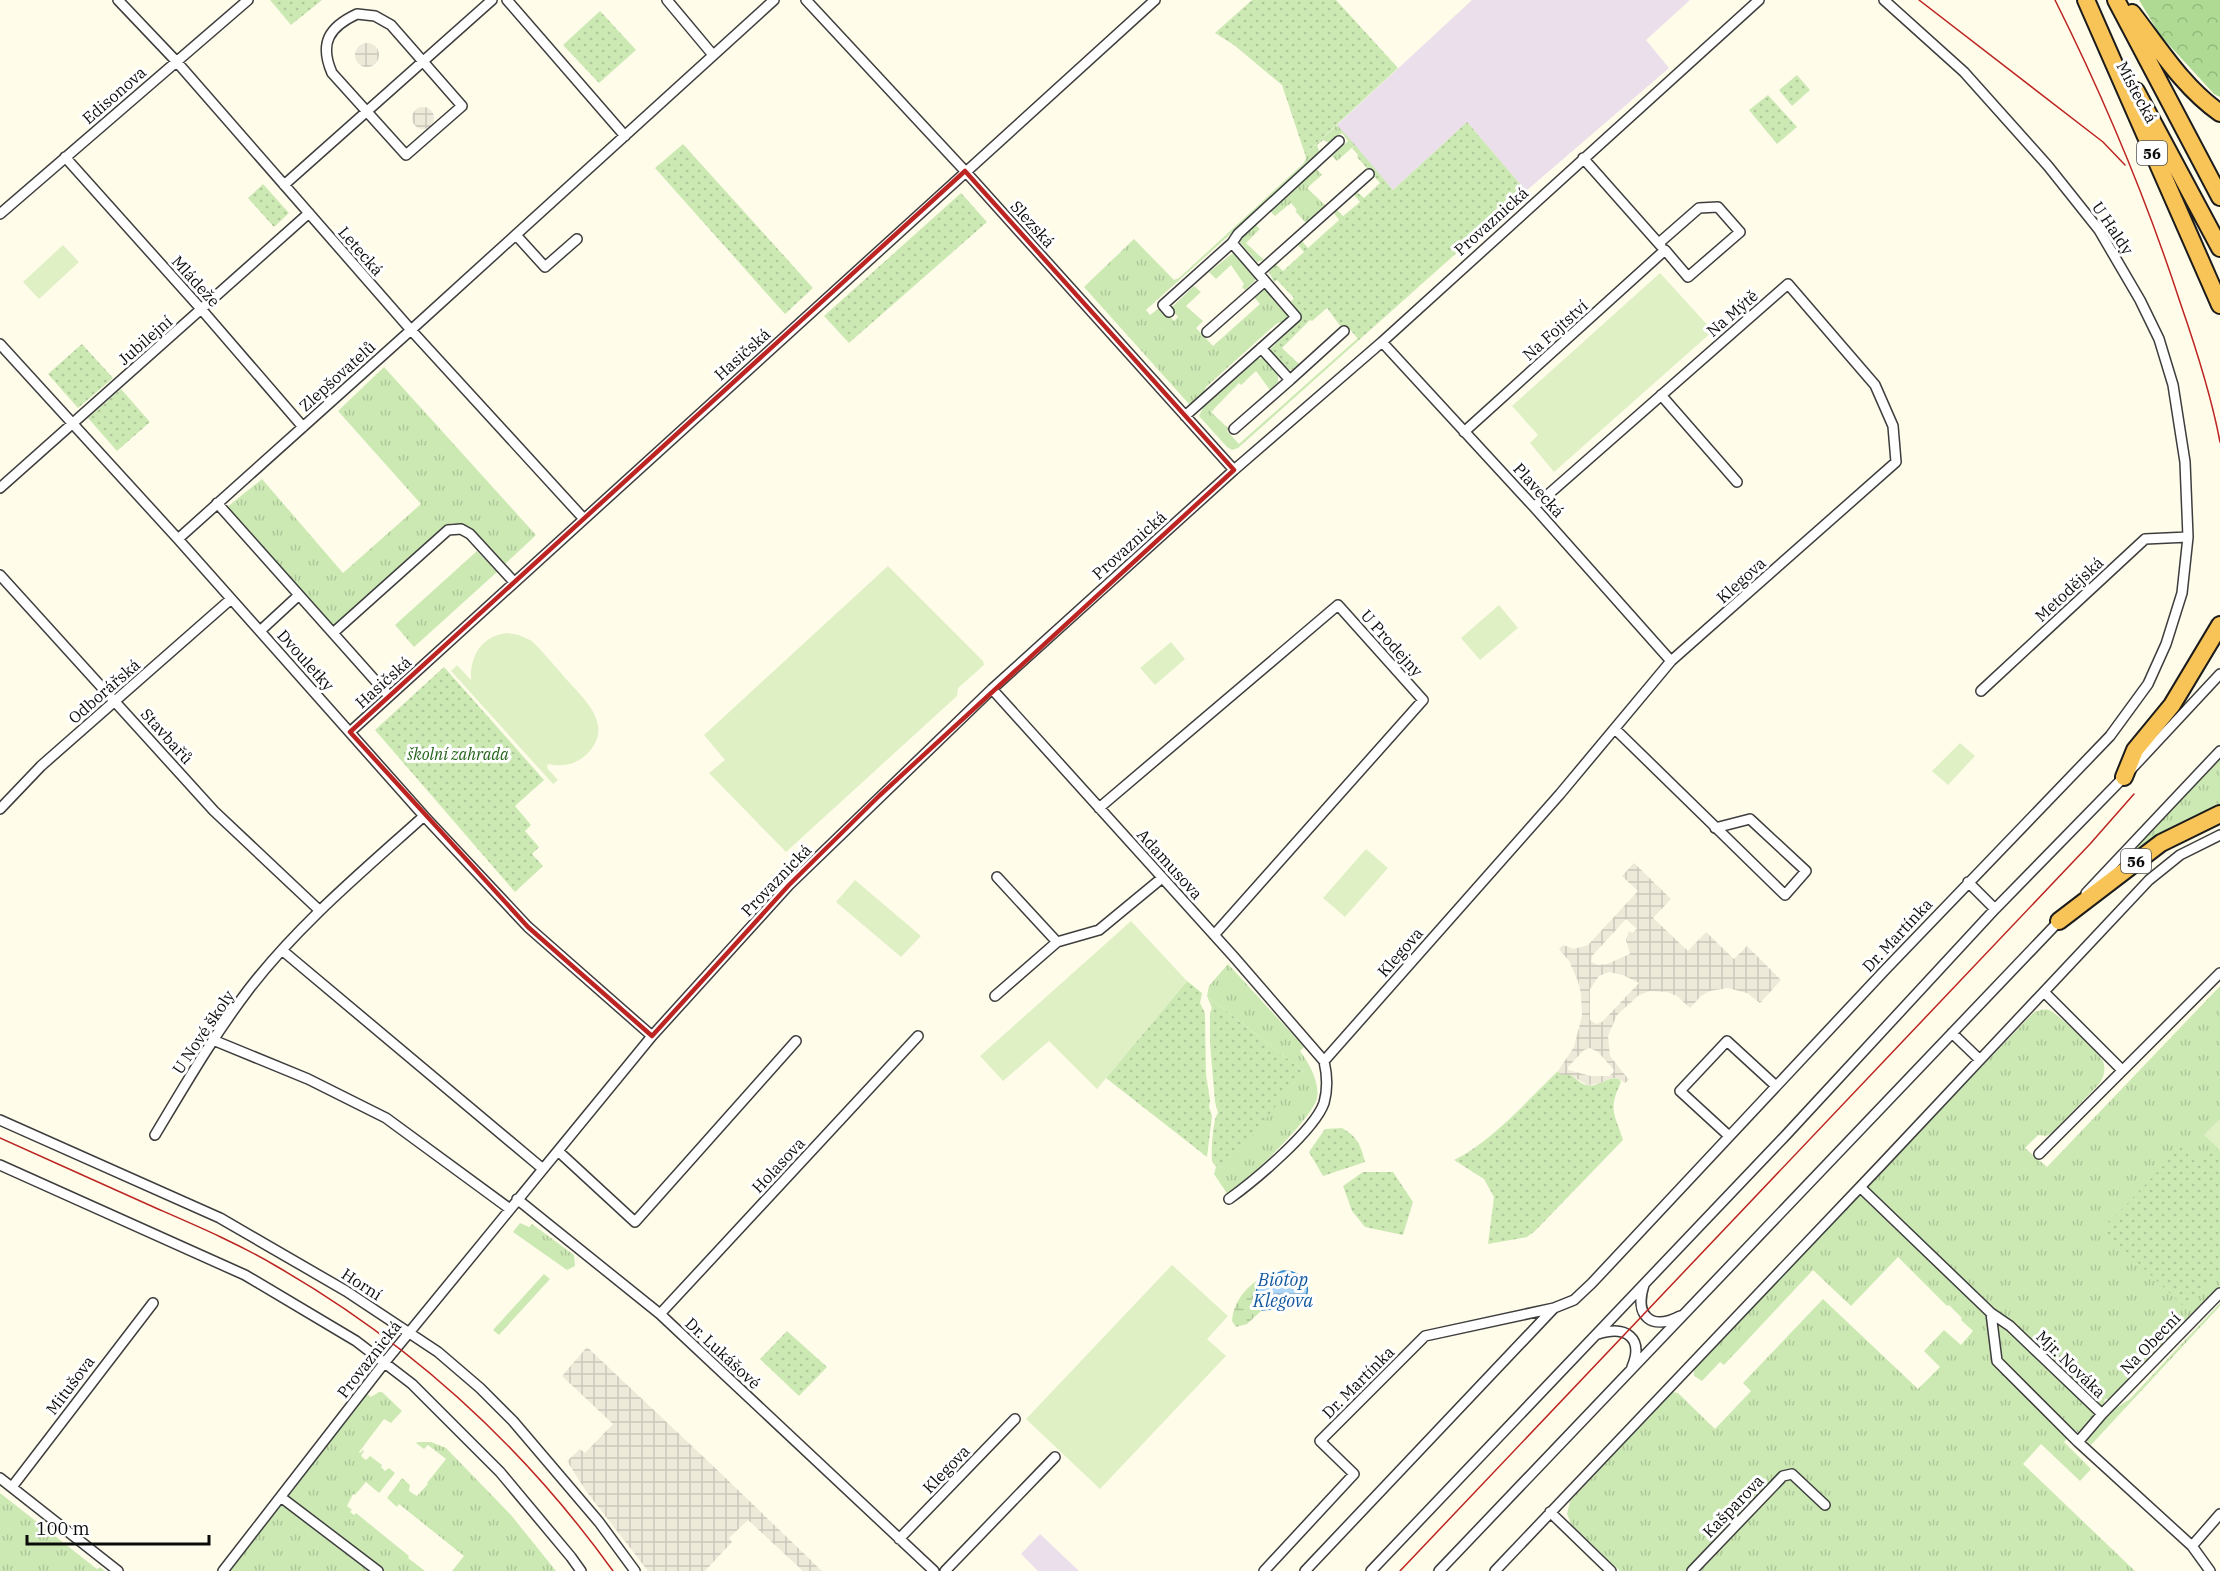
<svg xmlns="http://www.w3.org/2000/svg" width="2220" height="1571" font-family="'IBM Plex Serif',serif">
<style>
.industrial{fill:#eadfeb}
.grass{fill:url(#grass-tufts)}
.forest{fill:url(#forest-crowns)}
.wetland{fill:url(#wetland-marsh)}
.park{fill:url(#park-dots)}
.pitch{fill:#dff0c5}
.plaza{fill:url(#plaza-grid);fill-rule:evenodd}
.water{fill:url(#water-rules);stroke:#3387cf;stroke-width:1.5}
.lines{fill:none;stroke-linecap:round;stroke-linejoin:round}
.minor-casing{stroke:#3e3e3e;stroke-width:12}
.trunk-casing{stroke:#1c1c1c;stroke-width:20}
.minor{stroke:#fff;stroke-width:9}
.trunk{stroke:#f9c457;stroke-width:16}
.tram{stroke:#bd2522;stroke-width:1.5}
.marked{fill:none;stroke:#bd2522;stroke-width:4.5;stroke-linejoin:round}
.labels{text-anchor:middle;dominant-baseline:central;stroke-width:6;stroke-linejoin:round;paint-order:stroke}
.shield{fill:#fff;stroke:#545454;stroke-width:1.5}
.shield-label{font-size:15px;font-weight:bold;fill:#0b0b0b}
.street-label{font-size:16px;fill:#0b0b0b;stroke:#fff}
.park-label{font-size:16px;font-style:italic;fill:#25641b;stroke:#fff}
.water-label{font-size:18px;font-style:italic;fill:#13589f;stroke:#fff}
</style>
<defs>
<pattern id="grass-tufts" width="24" height="20" patternUnits="userSpaceOnUse" patternTransform="scale(1.5)"><rect width="24" height="20" fill="#cce9b4"/><path d="M3 7l-1-3M5 7V3M7 7l1-3M15 17l-1-3M17 17v-4M19 17l1-3" fill="none" stroke="#aec699"/></pattern>
<pattern id="forest-crowns" width="20" height="18" patternUnits="userSpaceOnUse" patternTransform="scale(1.5)"><rect width="20" height="18" fill="#aeda93"/><path d="M2 6a3 3 0 1 1 6 0M12 15a3 3 0 1 1 6 0" fill="none" stroke="#94ba7d"/></pattern>
<pattern id="wetland-marsh" width="20" height="14" patternUnits="userSpaceOnUse" patternTransform="scale(1.5)"><rect width="20" height="14" fill="#cce9b4"/><path d="M1 5h8M5 5V1M11 12h8M15 12V8" fill="none" stroke="#aec699"/></pattern>
<pattern id="park-dots" width="8" height="8" patternUnits="userSpaceOnUse" patternTransform="scale(1.5)"><rect width="8" height="8" fill="#cce9b4"/><path d="M2 2h.1M6 6h.1" fill="none" stroke="#aec699" stroke-width="1.8" stroke-linecap="round"/></pattern>
<pattern id="plaza-grid" width="8" height="8" patternUnits="userSpaceOnUse" patternTransform="scale(1.5)"><rect width="8" height="8" fill="#eeeada"/><path d="M0 4h8M4 0v8" fill="none" stroke="#cbc7ba"/></pattern>
<pattern id="water-rules" width="6" height="5" patternUnits="userSpaceOnUse" patternTransform="scale(1.5)"><rect width="6" height="5" fill="#aed7f7"/><path d="M0 2.5h6" fill="none" stroke="#94b7d2"/></pattern>
</defs>
<rect width="100%" height="100%" fill="#fffcea"/>
<path class="industrial" d="M1472 0H1690L1646 40 1669 68 1526 191 1467 122 1393 190 1337 125Z
M1040 1534 1079 1571H1038L1021 1554Z"/>
<path class="grass" d="M1337 125 1355 145 1337 161 1332 156 1348 141 1342 133 1330 143 1323 140 1317 145 1319 150 1318 155 1146 310 1150 315 1158 309H1162L1174 321 1178 317 1173 311 1172 307 1194 286 1201 292 1186 306 1203 321 1196 328 1213 346 1260 304 1254 297 1261 291 1267 289 1290 316 1289 319 1276 324 1206 387C1202 396 1198 402 1189 404L1084 287 1134 239 1174 280 1179 278 1303 164 1306 159 1305 154Z
M1317 169 1322 175 1307 188 1326 206 1306 223 1295 211 1297 210 1291 203 1275 216 1270 211Z
M1255 224 1260 229 1246 243 1264 260 1257 262 1239 241Z
M1233 253 1256 277 1254 282 1245 290 1242 287 1244 284 1231 265 1216 279 1209 272Z
M1358 338 1359 340 1238 448 1232 450 1227 447 1199 416 1203 408 1257 359 1263 358 1278 375V382L1270 390 1256 371 1241 385 1239 383 1211 412 1229 429 1227 431 1239 444Z
M384 367 536 535 504 565C489 548 475 523 451 523L333 627 226 508 262 479 343 573 421 504 338 411Z
M477 551 497 572 414 647 395 625Z
M2220 752V814L2059 921Z
M1228 964 1304 1047 1300 1051C1309 1063 1320 1083 1317 1098 1313 1118 1246 1182 1228 1195L1214 1174 1216 1167 1212 1161 1221 1168 1303 1071 1207 996 1209 986Z
M2220 986V1286L2124 1389 2110 1399H2105L2099 1422 2105 1415 2130 1399 2220 1303V1306L2091 1445 2075 1430 2064 1442 2091 1469 2080 1481 2041 1444 2023 1464 2135 1571H1620L1571 1524 1567 1514 1570 1501 1672 1392 1678 1393 1715 1429 1751 1391 1743 1383 1823 1299 1918 1389 1940 1367 1924 1351 1944 1330 1961 1345 1973 1331 1961 1320 1962 1318 1949 1305 1947 1306 1898 1257 1851 1306 1813 1270 1724 1365 1720 1362 1702 1381 1694 1376V1369L2033 1013C2039 1010 2045 1008 2051 1011 2059 1015 2100 1054 2103 1061 2106 1070 2104 1077 2099 1084L2052 1133 2046 1136 2038 1135 2025 1148 2047 1167Z
M520 1223 529 1227 532 1224 574 1255 575 1266 567 1270 513 1232Z
M544 1274 550 1279 499 1335 493 1330Z
M379 1392H382L402 1411 391 1423 384 1419 359 1452 360 1453 363 1450 364 1451 361 1456 366 1460 370 1456 382 1465 381 1467 385 1471 389 1468 395 1473 379 1493 366 1482 355 1495 353 1494 347 1506 352 1510 350 1512 354 1515 356 1513 409 1556 408 1558 425 1571H228L367 1394 371 1397Z
M418 1442H431L446 1448 511 1515 556 1571H452L464 1556 399 1504 397 1507 387 1498 402 1478 410 1485 409 1491 417 1496 428 1484 427 1483 446 1459 428 1445 424 1449 416 1443Z
M0 1493 97 1569 100 1567 105 1571H0Z"/>
<path class="forest" d="M2139 0H2220V97L2214 94 2160 35Z"/>
<path class="wetland" d="M1256 1281 1254 1299 1261 1311 1247 1324 1236 1327 1232 1321C1233 1304 1243 1291 1256 1281Z"/>
<path class="park" d="M270 0H322L291 25Z
M1252 0H1336L1398 68 1305 154 1282 85 1234 45 1215 33Z
M600 11 636 50 599 83 563 45Z
M1797 75 1810 90 1792 106 1779 90Z
M1768 95 1797 127 1777 144 1749 110Z
M1467 122 1526 191 1359 340 1346 325 1342 328 1341 327 1327 308 1312 321 1310 320 1282 348 1299 364 1292 370C1283 370 1272 357 1270 349L1294 326 1299 314 1291 301 1294 298 1277 280 1274 282 1269 272 1276 264 1283 271 1304 252 1298 245 1302 241 1308 248 1339 220 1334 213 1337 210 1343 216 1360 202 1354 195 1357 192 1364 198 1380 183 1357 157 1358 155 1352 148 1355 145 1393 190Z
M683 144 813 288 785 314 655 168Z
M263 184 289 213 274 227 248 198Z
M961 193 987 222 849 343 824 316Z
M82 344 113 378 78 408 48 374Z
M121 389 150 422 117 451 88 418Z
M444 667 544 780 515 806 531 825 525 831 539 847 532 854 543 866 515 892 375 730Z
M1187 981 1202 993 1200 1003 1205 1013 1206 1075 1210 1100 1209 1107 1212 1116 1207 1157 1106 1078Z
M1207 996 1303 1071 1237 1156 1221 1168 1212 1161C1211 1151 1213 1118 1218 1113L1215 1102 1210 1043V1013L1212 1008Z
M1558 1071C1563 1076 1565 1073 1571 1075 1576 1078 1580 1084 1587 1085 1599 1088 1607 1075 1619 1079L1621 1082C1608 1110 1614 1112 1623 1140L1535 1231 1527 1237 1488 1244 1494 1197 1484 1179 1454 1160C1491 1142 1528 1100 1558 1071Z
M1342 1128C1358 1137 1361 1146 1365 1162L1323 1176 1309 1152 1325 1129Z
M2181 1147 2198 1165 2215 1148 2220 1153V1272L2185 1308 2103 1229Z
M1363 1172H1393L1413 1202 1403 1235 1365 1227 1352 1211 1343 1186Z
M787 1331 827 1367 799 1396 760 1359Z"/>
<path class="pitch" d="M63 245 79 262 39 299 23 282Z
M1660 273 1713 331 1554 472 1530 443 1538 435 1512 406Z
M888 566 983 661 984 665 958 688 957 696 786 852 709 773 725 760 704 735Z
M1499 605 1518 628 1480 660 1461 638Z
M507 633 519 635 532 641C544 653 555 666 566 679 585 700 615 726 587 754 576 765 562 767 548 764L547 768 558 780 553 784 451 671 457 665 471 680C470 655 482 636 507 633Z
M1171 642 1185 659 1155 685 1140 668Z
M1960 743 1975 756 1948 785 1932 771Z
M1366 849 1388 868 1345 917 1323 898Z
M855 880 921 936 901 957 836 902Z
M1131 921 1187 981 1097 1089 1049 1041 1003 1081 980 1056Z
M2220 1119V1150L2204 1135Z
M1172 1265 1228 1316 1207 1339 1226 1356 1100 1489 1026 1419Z"/>
<path class="plaza" d="M355 55a12 12 0 1 1 24 0a12 12 0 1 1-24 0Z
M412 118a11 11 0 1 1 22 0a11 11 0 1 1-22 0Z
M1634 863 1671 899 1653 918 1688 951 1706 932 1734 959 1747 946 1781 980 1760 1003 1747 993 1728 988 1710 991 1701 996 1690 1008 1677 996 1667 992 1650 991 1639 995 1617 1015 1608 1036 1610 1056 1629 1080 1625 1083 1617 1078H1612L1598 1084 1587 1085 1571 1075H1561L1558 1071 1574 1047 1582 1016 1581 994 1578 981 1569 961 1559 949 1563 945 1574 949 1588 945 1638 891 1622 876ZM1626 919 1637 929 1632 933 1629 931 1626 940 1630 954 1607 964 1598 965 1591 962 1592 956ZM1609 972 1623 975 1639 983 1602 1022 1596 1024 1590 1020V989L1599 976ZM1590 1048 1598 1052 1614 1070 1613 1073 1609 1076H1591L1568 1070V1067L1584 1050Z
M587 1347 712 1465 822 1571H803L748 1520 729 1538 732 1542 705 1571H648L586 1491 567 1461 580 1449 585 1453 613 1424 562 1376Z"/>
<path class="water" d="M1283 1271C1305 1270 1318 1294 1296 1305 1285 1310 1273 1308 1262 1310L1255 1300 1258 1281Z"/>
<g class="lines">
<g class="minor-casing">
<path id="minor" d="M118 0 176 61 411 330 584 519
M507 0 625 136
M667 0 713 55
M806 0 965 171 1234 470
M357 14 375 16 391 25 462 106 406 155 332 73C319 43 329 27 357 14Z
M65 157 202 310 303 427
M1583 158 1661 246
M284 185 492 0
M0 214 248 0
M516 235 545 267 577 239
M1258 273 1232 243 1238 234 1339 141
M1169 312 1163 305 1232 243
M1207 332 1265 281
M1382 342 1534 507 1671 661
M0 344 178 539 424 816 528 927 652 1036
M1290 380 1344 331
M1661 395 1737 482
M1185 416 1296 317 1258 273 1369 174
M1234 429 1290 380 1261 348
M1464 432 1665 250 1688 277 1740 232 1718 207 1699 208 1659 243
M0 488 309 213
M217 503 389 696
M178 539 411 330 774 0
M0 575 214 811 319 910
M260 631 299 595
M333 633 448 530 461 529 470 534 514 582
M992 689 1234 957 1324 1061
M1981 691 2145 539 2188 537
M1615 729 1785 895 1806 871 1750 819 1715 828
M350 732 1155 0
M1099 808 1338 605 1423 700 1214 935
M0 809 41 766 231 599
M997 877 1057 942 1099 930 1162 878
M1968 882 1995 909
M2086 893 2220 751
M283 951 543 1169
M2044 992 2122 1070
M995 996 1057 942
M1952 1033 1980 1060
M213 1040 308 1079 386 1118 510 1209
M1324 1061 1560 794 1671 661 1896 462 1893 426 1875 385 1788 284 1534 507
M0 1120 220 1218 346 1291 438 1352 480 1388 513 1421 599 1522 635 1571
M155 1135C185 1085 214 1035 249 989 299 924 363 871 424 816
M1729 1136 1680 1091 1727 1041 1776 1086
M558 1151 635 1222 796 1041
M2039 1154 2220 973
M0 1165 245 1275 356 1341 412 1384 500 1472 571 1557 581 1571
M1860 1187 1991 1313 2010 1326 2102 1414
M517 1199 660 1314 934 1571
M1229 1199C1254 1181 1314 1131 1324 1103 1328 1089 1327 1074 1324 1061
M1644 1285C1634 1316 1651 1331 1680 1316
M1991 1313 1997 1361 2078 1442
M660 1314 918 1036
M1598 1334C1626 1325 1644 1338 1632 1367
M0 1478 118 1571
M12 1487 153 1303
M282 1498 378 1571
M1550 1512 1611 1571
M899 1539 1015 1419
M2192 1546 2220 1514
M223 1571 385 1362 652 1036 789 885 992 689 1234 470 1382 342 1759 0
M945 1571 1055 1457
M1264 1571 1354 1474 1320 1441 1425 1336 1554 1308
M1305 1571 1554 1308 1574 1300 1592 1283 1885 970 2110 736 2148 684 2166 644 2182 593 2188 537 2185 462 2173 385 2159 339 2140 300 2099 230 2048 166 1964 72 1884 0
M1371 1571 1786 1135 1995 909 2124 777 2220 674
M1439 1571 2062 918
M1495 1571 1882 1164 2149 880 2180 855 2220 835
M1692 1571 1783 1476 1792 1474 1825 1505
M2210 1571 2192 1546 2078 1442 2102 1414 2220 1293"/>
</g>
<g class="trunk-casing">
<path id="trunk" d="M2086 0 2220 305
M2116 0 2220 197
M2132 13C2159 48 2183 87 2220 113
M2136 91 2220 248
M2124 777 2135 750 2172 705 2220 625
M2059 921 2161 843 2220 814"/>
</g>
<use href="#minor" class="minor"/>
<use href="#trunk" class="trunk"/>
<path class="tram" d="M1919 0 2103 142 2125 165
M2055 0C2104 98 2146 198 2180 302 2196 348 2211 394 2220 442
M0 1138C53 1162 105 1185 158 1209 197 1226 239 1244 276 1266 410 1343 523 1446 613 1571
M1400 1571 2090 844 2134 794"/>
</g>
<path class="marked" d="M965 171 1234 470 879 796 789 885 652 1036 528 927 350 732Z"/>
<g class="labels">
<g class="shield">
<rect x="2137" y="141" width="30" height="24" rx="4.5"/>
<rect x="2121" y="849" width="30" height="24" rx="4.5"/>
</g>
<g class="shield-label">
<text x="2152" y="153">56</text>
<text x="2136" y="861">56</text>
</g>
<g class="street-label">
<text transform="translate(2137 92) rotate(62)">Místecká</text>
<text transform="translate(114 95) rotate(-41)">Edisonova</text>
<text transform="translate(1491 221) rotate(-42)">Provaznická</text>
<text transform="translate(1033 224) rotate(48)">Slezská</text>
<text transform="translate(2113 228) rotate(56)">U Haldy</text>
<text transform="translate(361 251) rotate(49)">Letecká</text>
<text transform="translate(196 281) rotate(48)">Mládeže</text>
<text transform="translate(1732 313) rotate(-41)">Na Mýtě</text>
<text transform="translate(1555 330) rotate(-42)">Na Fojtství</text>
<text transform="translate(145 340) rotate(-41)">Jubilejní</text>
<text transform="translate(742 354) rotate(-42)">Hasičská</text>
<text transform="translate(337 376) rotate(-42)">Zlepšovatelů</text>
<text transform="translate(1539 490) rotate(48)">Plavecká</text>
<text transform="translate(1129 545) rotate(-42)">Provaznická</text>
<text transform="translate(1741 580) rotate(-42)">Klegova</text>
<text transform="translate(2069 589) rotate(-43)">Metodějská</text>
<text transform="translate(1392 643) rotate(48)">U Prodejny</text>
<text transform="translate(306 660) rotate(48)">Dvouletky</text>
<text transform="translate(383 682) rotate(-42)">Hasičská</text>
<text transform="translate(104 691) rotate(-41)">Odborářská</text>
<text transform="translate(167 736) rotate(48)">Stavbařů</text>
<text transform="translate(1170 864) rotate(48)">Adamusova</text>
<text transform="translate(776 880) rotate(-46)">Provaznická</text>
<text transform="translate(1897 935) rotate(-47)">Dr. Martínka</text>
<text transform="translate(1400 952) rotate(-49)">Klegova</text>
<text transform="translate(203 1032) rotate(-56)">U Nové školy</text>
<text transform="translate(778 1165) rotate(-47)">Holasova</text>
<text transform="translate(362 1284) rotate(33)">Horní</text>
<text transform="translate(2150 1343) rotate(-46)">Na Obecní</text>
<text transform="translate(723 1353) rotate(43)">Dr. Lukášové</text>
<text transform="translate(369 1359) rotate(-52)">Provaznická</text>
<text transform="translate(2071 1364) rotate(44)">Mjr. Nováka</text>
<text transform="translate(1358 1382) rotate(-45)">Dr. Martínka</text>
<text transform="translate(70 1385) rotate(-53)">Mitušova</text>
<text transform="translate(946 1469) rotate(-46)">Klegova</text>
<text transform="translate(1733 1506) rotate(-46)">Kašparova</text>
</g>
<g class="park-label">
<text x="458" y="754">školní zahrada</text>
</g>
<g class="water-label">
<text x="1283" y="1279">Biotop<tspan x="1283" dy="21">Klegova</tspan></text>
</g>
</g>
<path d="M27 1535v9h182v-9" fill="none" stroke="#0b0b0b" stroke-width="3"/>
<text x="36" y="1535" font-size="18" fill="#0b0b0b" stroke="#ffffff" stroke-width="4.5" paint-order="stroke">100 m</text>
</svg>
